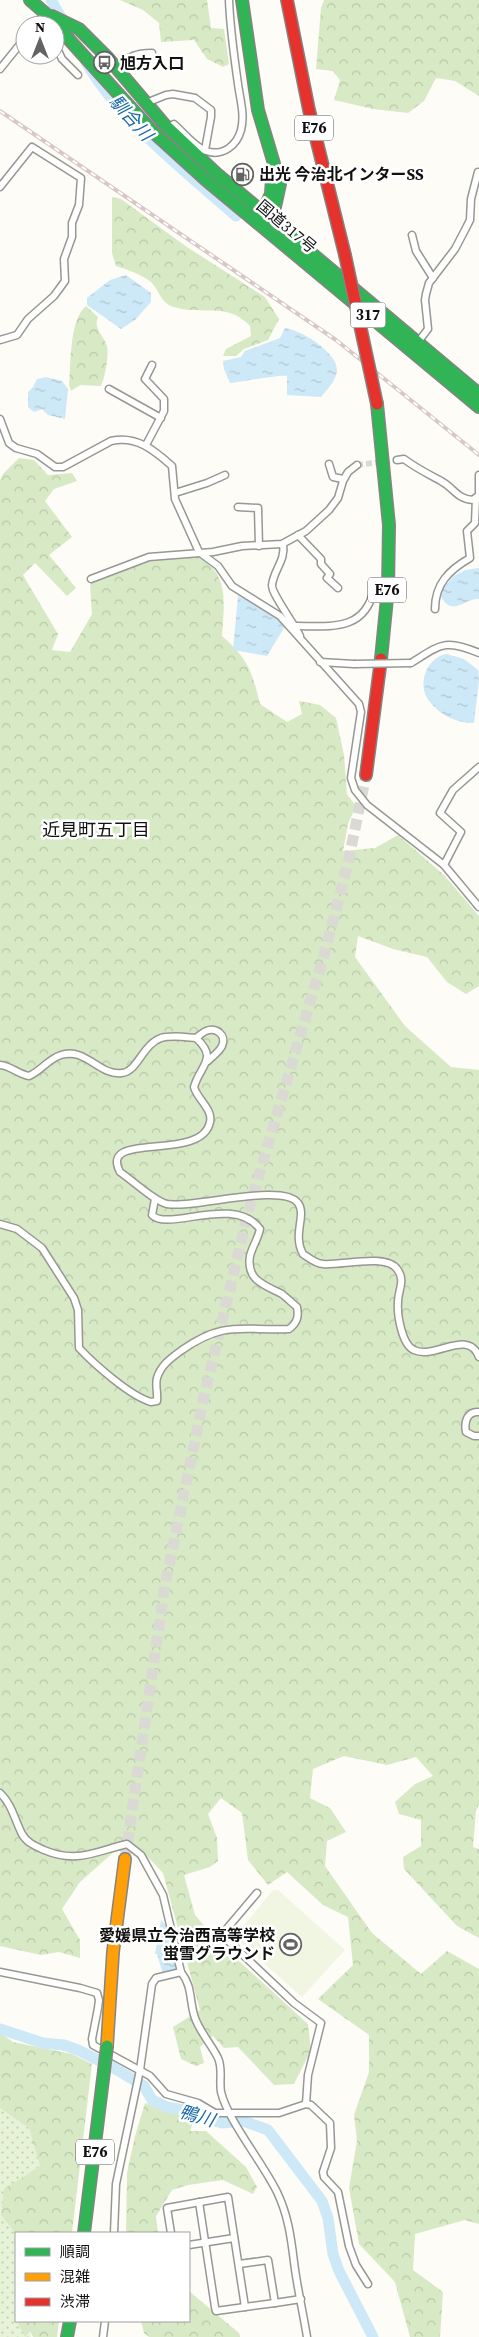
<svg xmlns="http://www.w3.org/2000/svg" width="479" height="2337" viewBox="0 0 479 2337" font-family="'Source Serif 4','Noto Sans JP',serif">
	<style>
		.grass { fill: url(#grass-dots) }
		.forest { fill: url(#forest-crowns) }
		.pitch { fill: #f0f6e1 }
		.water { fill: url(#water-ripples) }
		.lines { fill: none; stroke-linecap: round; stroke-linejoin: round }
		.river { stroke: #cde8f7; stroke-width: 11 }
		.street-tunnel { stroke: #dad9d4; stroke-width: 6; stroke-dasharray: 6 3; stroke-linecap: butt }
		.highway-tunnel { stroke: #dad9d4; stroke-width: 11; stroke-dasharray: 11 5.5; stroke-linecap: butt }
		.street-casing { stroke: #979795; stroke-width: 9 }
		.fast-casing { stroke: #858482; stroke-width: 14 }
		.slow-casing { stroke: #858482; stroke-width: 14 }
		.jam-casing { stroke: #858482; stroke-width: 14 }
		.street { stroke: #fffffe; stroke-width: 6 }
		.fast { stroke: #30b455; stroke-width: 11 }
		.slow { stroke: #ff9f0a; stroke-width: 11 }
		.jam { stroke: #e5322d; stroke-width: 11 }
		.rail-casing { stroke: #d9c6c7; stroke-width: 4 }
		.rail { stroke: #fff; stroke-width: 2; stroke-dasharray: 5.5; stroke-linecap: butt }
		.street-bridge-casing { stroke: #979795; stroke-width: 9; stroke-linecap: butt }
		.fast-bridge-casing { stroke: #858482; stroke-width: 14; stroke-linecap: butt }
		.jam-bridge-casing { stroke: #858482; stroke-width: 14; stroke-linecap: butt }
		.street-bridge { stroke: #fffffe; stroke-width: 6 }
		.fast-bridge { stroke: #30b455; stroke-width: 11 }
		.jam-bridge { stroke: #e5322d; stroke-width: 11 }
		.labels { text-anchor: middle; stroke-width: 5; stroke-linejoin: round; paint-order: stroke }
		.shield { fill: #fff; stroke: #585858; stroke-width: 1 }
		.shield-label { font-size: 15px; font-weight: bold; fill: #111 }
		.poi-label { font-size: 16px; font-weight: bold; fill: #111; stroke: #fff; text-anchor: start }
		.street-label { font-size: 16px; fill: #111; stroke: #fff }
		.water-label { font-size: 18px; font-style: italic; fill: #1768a6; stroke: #fff }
		.neighbourhood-label { font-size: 18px; fill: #111; stroke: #fff }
	</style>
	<defs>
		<pattern id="grass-dots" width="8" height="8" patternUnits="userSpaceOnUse" patternTransform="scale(1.25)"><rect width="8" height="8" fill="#e7f3d7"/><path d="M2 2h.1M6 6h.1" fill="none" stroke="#c5cfb8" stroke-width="1.8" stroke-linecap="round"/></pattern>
		<pattern id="forest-crowns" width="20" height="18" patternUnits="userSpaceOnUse" patternTransform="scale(1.25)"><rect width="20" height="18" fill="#d8eac5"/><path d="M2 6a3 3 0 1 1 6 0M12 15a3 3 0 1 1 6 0" fill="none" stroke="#b8c8a8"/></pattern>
		<pattern id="water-ripples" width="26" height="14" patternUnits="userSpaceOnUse" patternTransform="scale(1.25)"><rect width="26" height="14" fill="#cde8f7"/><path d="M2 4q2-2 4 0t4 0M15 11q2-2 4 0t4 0" fill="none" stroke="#afc6d3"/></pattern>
	</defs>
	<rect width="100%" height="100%" fill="#fdfcf7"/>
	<!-- grass -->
	<path class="grass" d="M 0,2047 L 75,2099 L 16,2233 L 16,2321 L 36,2321 L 30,2331 L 31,2337 L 0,2337 Z"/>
	<!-- forest -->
	<g class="forest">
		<path d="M 120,0 L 207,0 L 211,28 L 224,29 L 229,64 L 223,67 L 207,59 L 194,40 L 161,42 L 159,23 L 143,10 Z"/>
		<path d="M 324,0 L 479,0 L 479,96 L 455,81 L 436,78 L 424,101 L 408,113 L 373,109 L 334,100 L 340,80 L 333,71 L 316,69 L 321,8 Z"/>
		<path d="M 112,197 L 121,199 L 187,247 L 265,297 L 279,319 L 268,340 L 244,349 L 236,356 L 223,356 L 226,349 L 251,336 L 250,326 C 227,301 202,316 174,307 C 160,303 160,291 151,282 C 141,274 128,270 116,266 L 112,253 Z"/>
		<path d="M 86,306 L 98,317 C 93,328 104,336 107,346 C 109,355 105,378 101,386 L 80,385 L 71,391 L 69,385 C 71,364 69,320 86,306 Z"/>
		<path d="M 19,458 L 34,460 L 48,475 L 72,473 L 77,481 L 54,489 L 45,501 L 72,537 L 49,555 L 76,588 L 67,596 L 35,563 L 23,575 L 58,634 L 52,650 L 70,652 L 92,614 L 90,585 L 100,571 L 149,554 L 190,551 C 198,557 209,563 215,571 C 228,589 223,615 222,636 C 248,659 252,671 260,704 L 287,722 L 302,714 L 299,701 L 320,705 L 336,718 L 344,755 L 347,794 L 356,806 L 348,824 L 343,851 L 375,848 L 398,835 L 444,875 L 479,916 L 479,986 L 466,994 L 447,982 L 427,957 L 393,949 L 358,936 L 355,957 L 405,1026 L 451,1067 L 479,1070 L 479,1804 L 476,1811 L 473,1847 L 479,1849 L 479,1938 L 457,1926 L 404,1869 L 403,1857 L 421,1846 L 421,1820 L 399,1814 L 395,1802 L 415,1784 L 433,1776 L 416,1757 L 387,1765 L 344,1756 L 313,1769 L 310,1798 L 330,1808 L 346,1832 L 327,1841 L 325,1866 L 372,1933 L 421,1974 L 447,1951 L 479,1969 L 479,2224 L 465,2220 L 415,2234 L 413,2270 L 443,2292 L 440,2337 L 410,2337 L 395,2282 L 359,2244 L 349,2188 L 357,2141 L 354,2115 L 369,2072 L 369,2035 L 318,1999 L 353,1965 L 348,1917 L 323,1905 L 287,1872 L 268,1885 L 248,1860 L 242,1813 L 221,1798 L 208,1814 L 217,1838 L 218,1861 L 210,1867 L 184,1875 L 195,1915 L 217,1941 L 308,2024 L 311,2050 L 294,2084 L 274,2085 L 238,2047 L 224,2048 L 213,2036 L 200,2047 L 204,2063 L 196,2066 L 181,2059 L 173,2027 L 200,2010 L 163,1873 L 142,1851 L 115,1851 L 80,1882 L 62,1909 L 80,1940 L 80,1958 L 59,1952 L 41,1955 L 0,1946 L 0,480 L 3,474 Z"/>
		<path d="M 0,2033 L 13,2042 L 72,2054 L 92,2064 L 72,2233 L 16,2234 L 1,2215 L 4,2189 L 40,2166 L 29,2128 L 0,2108 Z"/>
		<path d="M 145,2103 L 194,2120 L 190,2131 L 206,2131 L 246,2167 L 257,2187 L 253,2194 L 223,2180 L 188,2185 L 172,2190 L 156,2216 L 158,2233 L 126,2233 L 127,2173 L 135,2136 Z"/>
		<path d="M 189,2291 L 239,2333 L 240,2337 L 149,2337 L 144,2333 L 141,2321 L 189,2321 Z"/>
		<path d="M 17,2321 L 59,2321 L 57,2337 L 33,2337 L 30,2331 L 25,2337 Z"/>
	</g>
	<!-- pitch -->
	<path class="pitch" d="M 273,1890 L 278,1890 L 345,1950 L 302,1997 L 237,1939 L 237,1934 Z"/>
	<!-- water -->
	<g class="water">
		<path d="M 126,275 L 151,293 L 151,302 L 135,320 L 121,329 L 87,305 L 87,298 L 110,280 Z"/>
		<path d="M 285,328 C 301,330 337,352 337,370 C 337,379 327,390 321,397 L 287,395 L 287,376 C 281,374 241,382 230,383 L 224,369 L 223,361 L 241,357 L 245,351 L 280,338 Z"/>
		<path d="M 46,377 L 62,381 L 68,389 L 65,419 L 48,415 L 42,409 L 34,412 L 28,407 L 28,392 L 33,387 L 37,379 Z"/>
		<path d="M 479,568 L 479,599 C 465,597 451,621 439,592 L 454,576 L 465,570 Z"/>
		<path d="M 238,596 C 255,604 275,611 284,628 L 267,656 L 233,650 Z"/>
		<path d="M 447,654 L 464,659 L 478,670 L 479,680 L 474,723 C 457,723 441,716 430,702 C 416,686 426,657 447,654 Z"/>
		<path d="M 161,1920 L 166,1925 L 179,1970 L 163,1974 L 157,1954 L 155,1954 Z"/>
	</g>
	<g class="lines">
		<!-- river -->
		<g class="river">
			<path d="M 51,0 L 66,26"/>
			<path d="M 86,62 C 119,120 186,172 236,216"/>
			<path d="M 0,2029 L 43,2043 L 64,2045 L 78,2050 L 114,2068 L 144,2086 L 152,2100 L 167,2107 L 200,2113 L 209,2119 L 222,2123 L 243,2121 L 268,2130 L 322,2201 L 328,2218 L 333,2254 L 339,2271 L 373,2337"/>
		</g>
		<!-- street-tunnel -->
		<path class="street-tunnel" d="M 357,465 L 397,460"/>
		<!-- highway-tunnel -->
		<path class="highway-tunnel" d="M 125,1859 L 165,1585 L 204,1397 L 248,1213 L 325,951 L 347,868 L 366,775"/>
		<defs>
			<g id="street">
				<path d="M 36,25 L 45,13"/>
				<path d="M 55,44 L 62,59 L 78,75"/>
				<path d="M 117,68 C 129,56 136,53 152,53"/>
				<path d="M 0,69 L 25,38"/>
				<path d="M 146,103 L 166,95 L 173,94 L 195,98 L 211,110 L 211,117 L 205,150"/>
				<path d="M 168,128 L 174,124 C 183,132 195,147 206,151 C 223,157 237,145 241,130 C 245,115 240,99 238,84 C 234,56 230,28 229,0"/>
				<path d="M 0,187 L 32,147 L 81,178 L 79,205 L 72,223 L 72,237 L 64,259 L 65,281 L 54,296 L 28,319 L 17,335 L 0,340"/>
				<path d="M 412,235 L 416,251 L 433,278"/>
				<path d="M 418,342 L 428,329 L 425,300 L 426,294 L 429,283 L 455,249 L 466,228 L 470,220 L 471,199 L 478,172"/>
				<path d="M 109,389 L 161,418"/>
				<path d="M 0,419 L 9,443 L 16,448 L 37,454 L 55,467 L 63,467 L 111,441 C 136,435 154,450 172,466 L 175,499 L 199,552 L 218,566 L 232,586 L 280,616 L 359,704 L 361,712 L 351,778 L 355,790 L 367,805 L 444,865 L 479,907"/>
				<path d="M 146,445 L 164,411 L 164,399 L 145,379 L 152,365"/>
				<path d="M 397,460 L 404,459 C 416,468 428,474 441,481 C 454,488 457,499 473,500 L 479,495 L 479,475"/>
				<path d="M 329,464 L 333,477 L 343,479"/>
				<path d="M 175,493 L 207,483 L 225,475"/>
				<path d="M 238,507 L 258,508 L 259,546"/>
				<path d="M 298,535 L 321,559 L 321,564 L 330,574 L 327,578 L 338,588"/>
				<path d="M 283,544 C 286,560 274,569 272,585 C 271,593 295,625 300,636"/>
				<path d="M 91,579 L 149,557 L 213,552 L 242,546 L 282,544 L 306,531 L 329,510 L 338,498 L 343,481 L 348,472 L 357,465"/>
				<path d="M 435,609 C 435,584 449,570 470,558 L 467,531 L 475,523 L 476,498"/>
				<path d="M 296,626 C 330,626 365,632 374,589"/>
				<path d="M 320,662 L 354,664"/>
				<path d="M 411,663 C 440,645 445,638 479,653"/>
				<path d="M 444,865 L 461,832 L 440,813 L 453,790 L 479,767"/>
				<path d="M 196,1038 C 199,1036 203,1032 206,1031 C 216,1027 227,1035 222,1046 C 219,1052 213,1056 208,1061"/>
				<path d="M 0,1065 C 11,1066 18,1074 29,1076 C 41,1071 48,1059 61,1055 C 86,1047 99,1076 122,1073 C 137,1072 143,1044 161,1038 C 172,1035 184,1037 196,1038 C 219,1059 200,1065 194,1087 C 197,1099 213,1109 210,1122 C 202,1163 98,1130 120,1172 C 132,1180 154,1201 167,1204 C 193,1209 283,1182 298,1203 C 307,1215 292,1234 303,1254 C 309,1258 316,1264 323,1264 C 340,1266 386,1253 397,1269 C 406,1280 398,1290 398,1302 C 397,1315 402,1345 414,1350 C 435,1360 468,1328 479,1357"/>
				<path d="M 0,1224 L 17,1229 L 42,1248 L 74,1298 L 78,1310 L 79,1348 C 94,1364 130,1396 151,1402 L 157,1401 C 158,1393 155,1385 157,1378 C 161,1365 171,1358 182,1350 C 225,1320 242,1331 289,1329 C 297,1323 299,1317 297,1307 C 292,1303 287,1298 282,1294 C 264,1285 246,1280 250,1256 C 252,1247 258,1239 260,1229 C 234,1194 168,1232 152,1215 L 155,1199"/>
				<path d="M 479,1412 C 467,1411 464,1422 466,1432 L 474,1436 L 479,1436"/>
				<path d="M 0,1793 C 12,1804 15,1821 22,1834 C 27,1843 35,1846 44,1850 C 77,1864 96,1851 127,1844 L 141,1855 L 163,1895 L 181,1972 C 193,1987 189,2001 195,2018 C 200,2032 211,2044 218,2058 C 223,2069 219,2080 221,2092 C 228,2121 263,2163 277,2192 C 288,2215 291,2237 294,2262 C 297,2287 303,2312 307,2337"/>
				<path d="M 257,1893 L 224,1932 L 224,1937 L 294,2003 L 321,2023 L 308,2075 L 306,2104"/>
				<path d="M 0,1972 L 80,1988 L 97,1993 L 99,2000 L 98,2008 L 92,2039 L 93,2045 L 150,2076 L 166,2094 L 198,2103 L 215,2113 L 279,2113 L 306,2104 L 311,2105 L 330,2123 L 331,2148 L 323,2172 L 324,2177 L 338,2192 L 349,2246 L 356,2265 L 368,2284"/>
				<path d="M 199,2202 L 215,2307 L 216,2311 L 245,2307"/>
				<path d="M 114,2233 L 116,2184 L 140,2070 L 152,1984 L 156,1978 L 181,1972"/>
				<path d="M 171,2233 L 167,2208 L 228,2197 L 245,2307 L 275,2303"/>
				<path d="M 189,2245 L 234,2238"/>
				<path d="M 239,2264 L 268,2260 L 275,2303 L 301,2299"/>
				<path d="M 103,2337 L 105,2321"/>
			</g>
			<g id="fast">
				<path d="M 30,0 L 45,13 L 152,131 L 206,180 L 479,407"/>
				<path d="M 242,0 L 258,110 L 280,184 L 275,207 L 269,217 L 262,221"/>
				<path d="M 52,16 L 79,29 L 108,58 L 164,124 L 216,173 L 479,394"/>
				<path d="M 259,219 L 271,194 L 272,178"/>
				<path d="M 377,404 L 389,525 L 388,588 L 381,659"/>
				<path d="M 84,2233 L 104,2071"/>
				<path d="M 67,2337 L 70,2321"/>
			</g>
			<path id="slow" d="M 107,2046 L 113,1952 L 125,1859"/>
			<g id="jam">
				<path d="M 287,0 L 309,110 L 345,255"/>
				<path d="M 366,775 L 381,659"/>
			</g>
		</defs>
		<!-- street casing -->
		<use href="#street" class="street-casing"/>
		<!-- fast casing -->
		<use href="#fast" class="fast-casing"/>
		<!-- slow casing -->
		<use href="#slow" class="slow-casing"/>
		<!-- jam casing -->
		<use href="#jam" class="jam-casing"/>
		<!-- street -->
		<use href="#street" class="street"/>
		<!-- fast -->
		<use href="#fast" class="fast"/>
		<!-- slow -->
		<use href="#slow" class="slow"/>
		<!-- jam -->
		<use href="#jam" class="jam"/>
		<defs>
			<path id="rail" d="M 0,111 L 336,340 L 479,455"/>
		</defs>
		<!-- rail casing -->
		<use href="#rail" class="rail-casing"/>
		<!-- rail -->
		<use href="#rail" class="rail"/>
		<defs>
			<path id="street-bridge" d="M 354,664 L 411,663"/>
			<path id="fast-bridge" d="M 104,2071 L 107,2046"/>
			<path id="jam-bridge" d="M 345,255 L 377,404"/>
		</defs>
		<!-- street-bridge casing -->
		<use href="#street-bridge" class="street-bridge-casing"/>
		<!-- fast-bridge casing -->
		<use href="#fast-bridge" class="fast-bridge-casing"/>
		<!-- jam-bridge casing -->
		<use href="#jam-bridge" class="jam-bridge-casing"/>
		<!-- street-bridge -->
		<use href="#street-bridge" class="street-bridge"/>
		<!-- fast-bridge -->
		<use href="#fast-bridge" class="fast-bridge"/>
		<!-- jam-bridge -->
		<use href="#jam-bridge" class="jam-bridge"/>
	</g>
	<!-- icons -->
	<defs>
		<symbol id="bus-ring" viewBox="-11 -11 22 22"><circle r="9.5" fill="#fff" stroke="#646362" stroke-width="1.5"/><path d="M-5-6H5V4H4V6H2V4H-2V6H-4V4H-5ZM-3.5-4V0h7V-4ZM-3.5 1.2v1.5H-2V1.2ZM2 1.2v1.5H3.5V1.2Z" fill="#646362"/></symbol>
		<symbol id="fuel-ring" viewBox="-11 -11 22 22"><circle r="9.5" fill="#fff" stroke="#646362" stroke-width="1.5"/><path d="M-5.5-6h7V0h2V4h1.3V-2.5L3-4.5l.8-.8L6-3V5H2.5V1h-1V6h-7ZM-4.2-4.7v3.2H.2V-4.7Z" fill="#646362"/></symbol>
		<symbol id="stadium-ring" viewBox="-11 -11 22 22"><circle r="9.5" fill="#fff" stroke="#646362" stroke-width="1.5"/><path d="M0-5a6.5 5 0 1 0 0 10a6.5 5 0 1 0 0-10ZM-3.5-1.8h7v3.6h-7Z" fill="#646362"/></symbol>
	</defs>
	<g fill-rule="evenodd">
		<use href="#bus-ring" x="92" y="50" width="25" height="25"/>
		<use href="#fuel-ring" x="230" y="162" width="25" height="25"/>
		<use href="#stadium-ring" x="278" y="1932" width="25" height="25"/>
	</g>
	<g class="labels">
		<!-- shield labels -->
		<g class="shield">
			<rect x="295" y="115.5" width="38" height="25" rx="4"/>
			<rect x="350.5" y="302.5" width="35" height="25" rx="4"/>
			<rect x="368" y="577.5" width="38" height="25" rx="4"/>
			<rect x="76" y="2139.5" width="38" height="25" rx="4"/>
		</g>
		<g class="shield-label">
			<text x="314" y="133">E76</text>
			<text x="368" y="320">317</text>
			<text x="387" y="595">E76</text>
			<text x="95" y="2157">E76</text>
		</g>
		<!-- poi labels -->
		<g class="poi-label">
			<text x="120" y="69">旭方入口</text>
			<text x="259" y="180">出光 今治北インターSS</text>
			<text x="275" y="1941" text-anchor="end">愛媛県立今治西高等学校<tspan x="275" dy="18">蛍雪グラウンド</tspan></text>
		</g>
		<!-- street labels -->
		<g class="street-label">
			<text transform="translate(287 226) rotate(40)" y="6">国道317号</text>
		</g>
		<!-- water labels -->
		<g class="water-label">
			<text transform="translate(131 118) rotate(48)" y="6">馴合川</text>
			<text transform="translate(197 2116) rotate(16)" y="6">鴨川</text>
		</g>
		<!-- neighbourhood labels -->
		<g class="neighbourhood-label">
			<text x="96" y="836">近見町五丁目</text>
		</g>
	</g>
	<!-- legend -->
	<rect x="15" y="2232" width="175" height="90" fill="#ffffff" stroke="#a0a0a0"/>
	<rect x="25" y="2248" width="25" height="8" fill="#30b455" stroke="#a0a0a0"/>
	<text x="60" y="2257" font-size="15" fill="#111111">順調</text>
	<rect x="25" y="2273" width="25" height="8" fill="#ff9f0a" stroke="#a0a0a0"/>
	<text x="60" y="2282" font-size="15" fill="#111111">混雑</text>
	<rect x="25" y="2298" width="25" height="8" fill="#e5322d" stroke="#a0a0a0"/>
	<text x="60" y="2307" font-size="15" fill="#111111">渋滞</text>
	<!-- north arrow -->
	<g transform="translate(40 40)"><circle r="24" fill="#ffffff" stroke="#a0a0a0"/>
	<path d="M0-4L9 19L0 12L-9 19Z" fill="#646362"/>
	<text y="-8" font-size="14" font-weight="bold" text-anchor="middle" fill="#111111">N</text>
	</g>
</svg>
